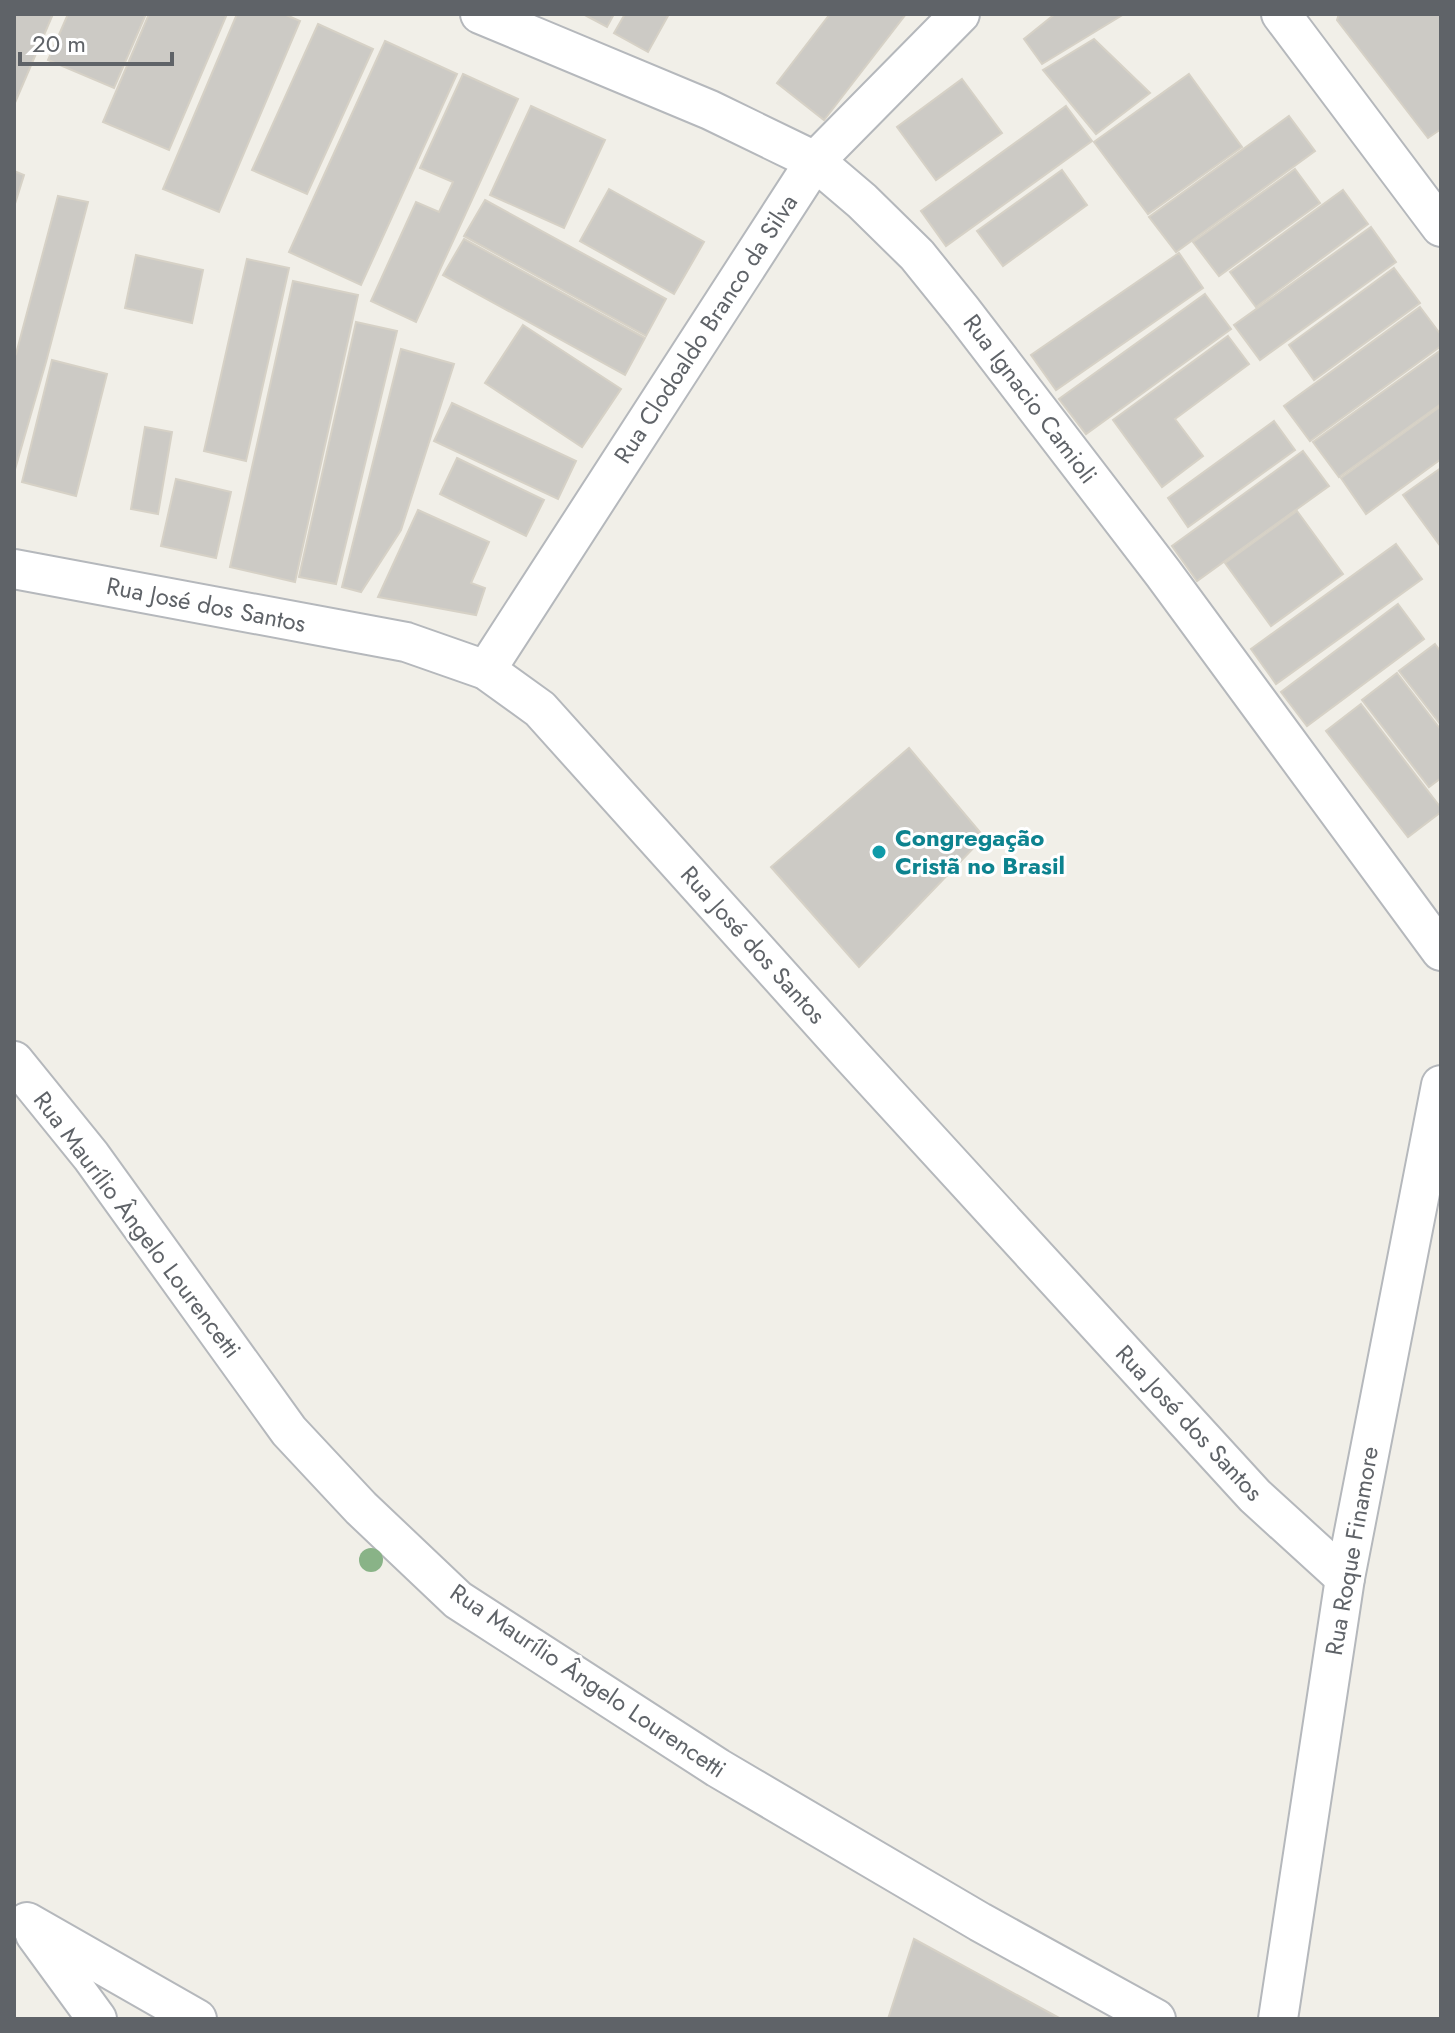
<svg xmlns="http://www.w3.org/2000/svg" width="1455" height="2033" viewBox="0 0 1455 2033" font-family="Jost,sans-serif">
	<style>
		.building { fill: #cccac5; stroke: #d6d1c6; stroke-width: 2 }
		.lines { fill: none; stroke-linecap: round; stroke-linejoin: round }
		.street-casing { stroke: #b5b8bc; stroke-width: 42 }
		.street { stroke: #fff; stroke-width: 38 }
		.tree { fill: #89b387 }
		.culture-dot { fill: #0f9aa8; stroke: #fff; stroke-width: 3 }
		.labels { text-anchor: middle; stroke-width: 6; stroke-linejoin: round; paint-order: stroke }
		.street-label { font-size: 24px; fill: #5f6368; stroke: #fff }
		.culture-label { font-size: 24px; font-weight: bold; fill: #0d838f; stroke: #fff; text-anchor: start }
	</style>
	<rect width="100%" height="100%" fill="#f1efe8"/>
	<!-- building -->
	<g class="building">
		<path d="M 14,14 L 53,14 L 14,105 Z"/>
		<path d="M 68,14 L 146,14 L 114,88 L 48,60 Z"/>
		<path d="M 149,14 L 227,14 L 169,150 L 103,122 Z"/>
		<path d="M 237,14 L 284,14 L 300,21 L 219,212 L 163,189 Z"/>
		<path d="M 583,14 L 614,14 L 607,27 Z"/>
		<path d="M 625,14 L 669,14 L 648,52 L 614,33 Z"/>
		<path d="M 830,14 L 906,14 L 824,120 L 777,83 Z"/>
		<path d="M 1055,14 L 1124,14 L 1042,64 L 1024,39 Z"/>
		<path d="M 1339,14 L 1441,14 L 1441,129 L 1428,138 L 1337,20 Z"/>
		<path d="M 318,24 L 373,49 L 307,194 L 252,170 Z"/>
		<path d="M 1094,39 L 1150,93 L 1096,134 L 1043,70 Z"/>
		<path d="M 385,41 L 457,74 L 361,285 L 289,252 Z"/>
		<path d="M 463,74 L 518,99 L 416,322 L 371,301 L 416,202 L 439,212 L 453,182 L 420,168 Z"/>
		<path d="M 1189,74 L 1242,147 L 1148,214 L 1094,142 Z"/>
		<path d="M 962,79 L 1002,133 L 936,180 L 897,127 Z"/>
		<path d="M 531,106 L 605,140 L 564,228 L 490,195 Z"/>
		<path d="M 1066,106 L 1092,141 L 946,246 L 921,211 Z"/>
		<path d="M 1289,116 L 1315,151 L 1176,252 L 1149,217 Z"/>
		<path d="M 1295,169 L 1320,203 L 1219,276 L 1193,242 Z"/>
		<path d="M 1062,170 L 1087,205 L 1003,266 L 977,231 Z"/>
		<path d="M 14,171 L 24,175 L 14,207 Z"/>
		<path d="M 609,189 L 704,242 L 674,294 L 580,241 Z"/>
		<path d="M 1343,190 L 1368,224 L 1256,307 L 1230,272 Z"/>
		<path d="M 58,196 L 88,202 L 46,362 L 14,473 L 14,353 L 16,354 Z"/>
		<path d="M 485,200 L 666,299 L 646,336 L 464,236 Z"/>
		<path d="M 1371,227 L 1396,262 L 1260,360 L 1234,325 Z"/>
		<path d="M 464,239 L 645,338 L 625,375 L 443,275 Z"/>
		<path d="M 1179,253 L 1203,288 L 1056,390 L 1031,355 Z"/>
		<path d="M 136,255 L 203,270 L 192,323 L 125,308 Z"/>
		<path d="M 247,259 L 289,268 L 246,461 L 204,451 Z"/>
		<path d="M 1394,268 L 1420,303 L 1314,380 L 1289,345 Z"/>
		<path d="M 293,281 L 358,295 L 295,582 L 230,567 Z"/>
		<path d="M 1205,294 L 1231,329 L 1086,434 L 1059,399 Z"/>
		<path d="M 1420,307 L 1441,335 L 1441,346 L 1310,441 L 1284,406 Z"/>
		<path d="M 356,322 L 397,331 L 336,584 L 299,577 Z"/>
		<path d="M 523,325 L 621,389 L 582,447 L 485,383 Z"/>
		<path d="M 1228,336 L 1249,364 L 1175,419 L 1203,456 L 1162,487 L 1113,420 Z"/>
		<path d="M 401,349 L 454,364 L 401,530 L 361,592 L 342,587 Z"/>
		<path d="M 1441,350 L 1441,404 L 1339,477 L 1313,442 Z"/>
		<path d="M 52,360 L 107,374 L 76,496 L 22,482 Z"/>
		<path d="M 452,403 L 576,461 L 558,499 L 434,441 Z"/>
		<path d="M 1441,406 L 1441,459 L 1366,514 L 1341,478 Z"/>
		<path d="M 1274,421 L 1295,450 L 1188,527 L 1168,498 Z"/>
		<path d="M 145,427 L 172,432 L 158,514 L 131,509 Z"/>
		<path d="M 1303,451 L 1329,486 L 1197,581 L 1172,546 Z"/>
		<path d="M 457,458 L 544,500 L 526,536 L 440,494 Z"/>
		<path d="M 1441,468 L 1441,547 L 1403,495 Z"/>
		<path d="M 176,479 L 231,492 L 216,558 L 161,546 Z"/>
		<path d="M 418,510 L 489,542 L 471,583 L 485,588 L 476,615 L 378,597 Z"/>
		<path d="M 1297,511 L 1343,574 L 1271,626 L 1225,563 Z"/>
		<path d="M 1396,544 L 1422,579 L 1276,684 L 1251,649 Z"/>
		<path d="M 1398,604 L 1424,639 L 1307,726 L 1281,692 Z"/>
		<path d="M 1435,644 L 1441,652 L 1441,725 L 1399,671 Z"/>
		<path d="M 1397,673 L 1441,730 L 1441,778 L 1429,787 L 1362,700 Z"/>
		<path d="M 1361,704 L 1441,808 L 1441,812 L 1408,837 L 1326,731 Z"/>
		<path d="M 909,748 L 984,837 L 859,967 L 771,867 Z"/>
		<path d="M 914,1939 L 1061,2019 L 888,2019 Z"/>
	</g>
	<g class="lines">
		<defs>
			<g id="street">
				<path d="M 480,14 L 710,110 L 815,161 L 862,201 L 917,255 L 963,312 L 1163,573 L 1441,951"/>
				<path d="M 1281,14 L 1441,227"/>
				<path d="M 14,569 L 406,642 L 486,670 L 540,709 L 852,1056 L 1255,1496 L 1345,1578"/>
				<path d="M 486,670 L 815,161 L 960,14"/>
				<path d="M 14,1061 L 91,1156 L 289,1431 L 361,1508 L 458,1600 L 718,1768 L 980,1922 L 1156,2019"/>
				<path d="M 27,1922 L 197,2019"/>
				<path d="M 35,1934 L 97,2019"/>
				<path d="M 1278,2019 L 1345,1578 L 1441,1085"/>
			</g>
		</defs>
		<!-- street casing -->
		<use href="#street" class="street-casing"/>
		<!-- street -->
		<use href="#street" class="street"/>
	</g>
	<!-- trees -->
	<circle class="tree" cx="371" cy="1560" r="12"/>
	<!-- markers -->
	<circle class="culture-dot" cx="879" cy="852" r="8"/>
	<g class="labels">
		<!-- street labels -->
		<g class="street-label">
			<text transform="translate(706 329) rotate(-57)" y="8">Rua Clodoaldo Branco da Silva</text>
			<text transform="translate(1030 399) rotate(53)" y="8">Rua Ignacio Camioli</text>
			<text transform="translate(206 605) rotate(11)" y="8">Rua José dos Santos</text>
			<text transform="translate(753 945) rotate(48)" y="8">Rua José dos Santos</text>
			<text transform="translate(137 1225) rotate(53)" y="8">Rua Maurílio Ângelo Lourencetti</text>
			<text transform="translate(1189 1423) rotate(47)" y="8">Rua José dos Santos</text>
			<text transform="translate(1352 1551) rotate(-80)" y="8">Rua Roque Finamore</text>
			<text transform="translate(588 1681) rotate(34)" y="8">Rua Maurílio Ângelo Lourencetti</text>
		</g>
		<!-- culture labels -->
		<g class="culture-label">
			<text x="895" y="846">Congregação<tspan x="895" dy="28">Cristã no Brasil</tspan></text>
		</g>
	</g>
	<!-- border -->
	<rect width="1455" height="2033" fill="none" stroke="#5f6368" stroke-width="32"/>
	<!-- scale -->
	<path d="M20 52v12h152v-12" fill="none" stroke="#5f6368" stroke-width="4"/>
	<text x="32" y="52" font-size="24" fill="#5f6368" stroke="#ffffff" stroke-width="6" paint-order="stroke">20 m</text>
</svg>
